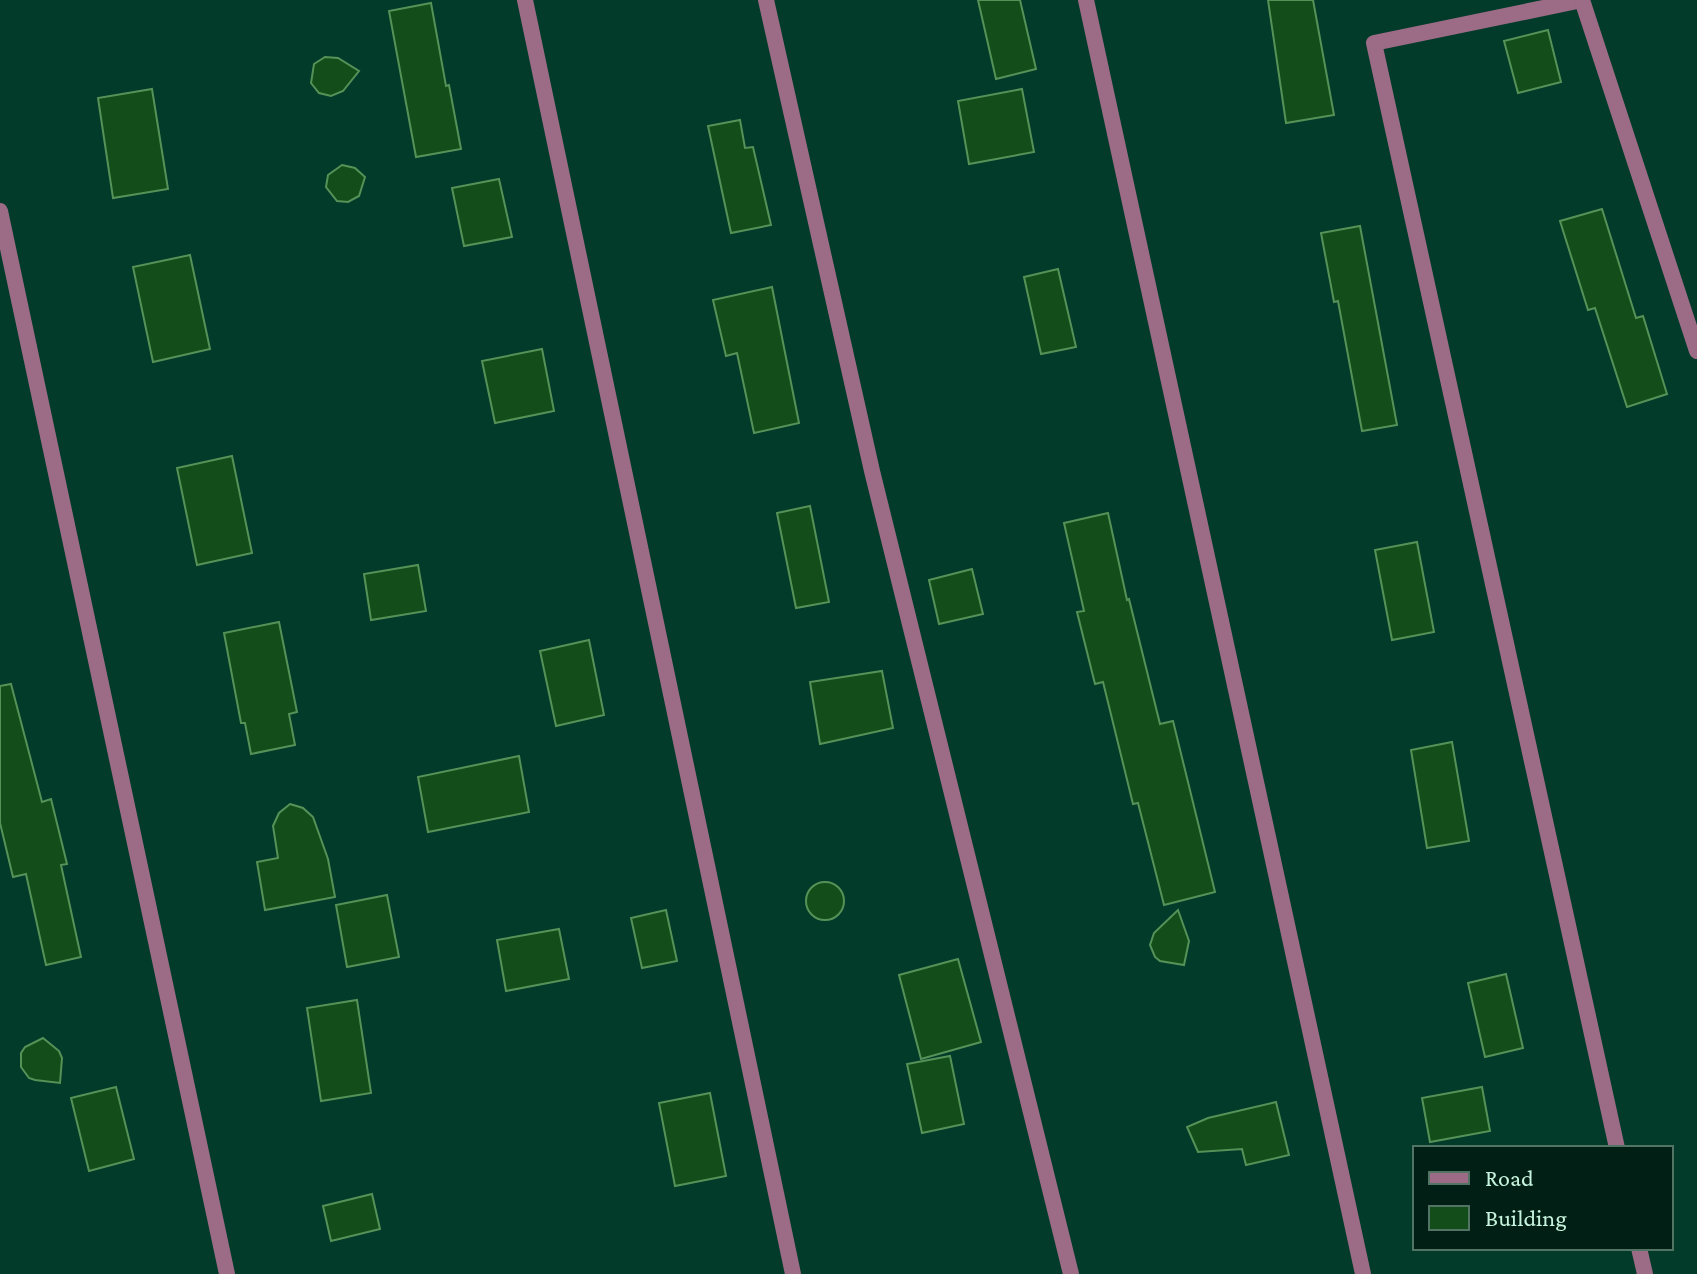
<svg xmlns="http://www.w3.org/2000/svg" width="1697" height="1274" viewBox="0 0 1697 1274" font-family="'Crimson Pro',serif">
	<style>
		.building { fill: #134e1a; stroke: #559258; stroke-width: 2 }
		.lines { fill: none; stroke-linecap: round; stroke-linejoin: round }
		.street { stroke: #9c6b86; stroke-width: 16 }
	</style>
	<rect width="100%" height="100%" fill="#023b29"/>
	<!-- building -->
	<g class="building">
		<path d="M 978,0 L 1020,0 L 1036,69 L 996,79 Z"/>
		<path d="M 1268,0 L 1313,0 L 1334,115 L 1286,123 Z"/>
		<path d="M 431,3 L 446,86 L 449,85 L 461,149 L 416,157 L 389,11 Z"/>
		<path d="M 1548,30 L 1561,82 L 1518,93 L 1504,41 Z"/>
		<path d="M 325,57 L 338,58 L 359,71 L 343,91 L 331,96 L 319,93 L 311,83 L 314,64 Z"/>
		<path d="M 152,89 L 168,189 L 113,198 L 98,98 Z"/>
		<path d="M 1022,89 L 1034,152 L 969,164 L 958,101 Z"/>
		<path d="M 740,120 L 745,148 L 753,147 L 771,225 L 731,233 L 708,126 Z"/>
		<path d="M 342,165 L 355,168 L 365,177 L 359,196 L 348,202 L 337,201 L 326,187 L 328,175 Z"/>
		<path d="M 499,179 L 512,237 L 464,246 L 452,188 Z"/>
		<path d="M 1602,209 L 1636,318 L 1643,316 L 1667,394 L 1627,407 L 1595,308 L 1588,310 L 1560,221 Z"/>
		<path d="M 1360,226 L 1397,425 L 1362,431 L 1338,301 L 1334,302 L 1321,233 Z"/>
		<path d="M 190,255 L 210,349 L 153,362 L 133,267 Z"/>
		<path d="M 1058,269 L 1076,347 L 1041,354 L 1024,277 Z"/>
		<path d="M 772,287 L 799,423 L 754,433 L 737,353 L 726,356 L 713,300 Z"/>
		<path d="M 542,349 L 554,411 L 495,423 L 482,361 Z"/>
		<path d="M 232,456 L 252,553 L 197,565 L 177,468 Z"/>
		<path d="M 810,506 L 829,602 L 796,608 L 777,513 Z"/>
		<path d="M 1108,513 L 1127,600 L 1129,599 L 1160,724 L 1173,721 L 1215,892 L 1164,905 L 1138,803 L 1133,804 L 1103,682 L 1095,684 L 1077,612 L 1084,611 L 1064,523 Z"/>
		<path d="M 1417,542 L 1434,632 L 1392,640 L 1375,550 Z"/>
		<path d="M 418,565 L 426,611 L 371,620 L 364,574 Z"/>
		<path d="M 972,569 L 983,614 L 939,624 L 929,580 Z"/>
		<path d="M 279,622 L 297,712 L 289,714 L 295,745 L 251,754 L 245,723 L 241,723 L 224,633 Z"/>
		<path d="M 589,640 L 604,715 L 556,726 L 540,651 Z"/>
		<path d="M 882,671 L 893,728 L 820,744 L 810,682 Z"/>
		<path d="M 11,684 L 42,802 L 51,799 L 67,864 L 61,865 L 81,957 L 46,965 L 26,874 L 13,877 L 0,823 L 0,686 Z"/>
		<path d="M 1452,742 L 1469,841 L 1427,848 L 1411,750 Z"/>
		<path d="M 519,756 L 529,812 L 428,832 L 418,777 Z"/>
		<path d="M 290,804 L 303,808 L 313,817 L 328,859 L 335,897 L 265,910 L 257,862 L 278,858 L 273,826 L 279,813 Z"/>
		<circle cx="825" cy="901" r="19"/>
		<path d="M 387,895 L 399,957 L 347,967 L 336,905 Z"/>
		<path d="M 666,910 L 677,961 L 642,968 L 631,918 Z"/>
		<path d="M 1178,910 L 1189,941 L 1184,965 L 1160,961 L 1155,957 L 1150,945 L 1154,933 Z"/>
		<path d="M 559,929 L 569,979 L 506,991 L 497,940 Z"/>
		<path d="M 958,959 L 981,1042 L 921,1059 L 899,975 Z"/>
		<path d="M 1506,974 L 1523,1048 L 1485,1057 L 1468,983 Z"/>
		<path d="M 357,1000 L 371,1093 L 321,1101 L 307,1008 Z"/>
		<path d="M 43,1038 L 59,1051 L 62,1058 L 60,1083 L 35,1080 L 29,1078 L 21,1067 L 21,1053 L 25,1047 Z"/>
		<path d="M 950,1056 L 964,1124 L 922,1133 L 907,1064 Z"/>
		<path d="M 116,1087 L 134,1159 L 89,1171 L 71,1098 Z"/>
		<path d="M 1482,1087 L 1490,1131 L 1430,1142 L 1422,1098 Z"/>
		<path d="M 710,1093 L 726,1176 L 675,1186 L 659,1103 Z"/>
		<path d="M 1276,1102 L 1289,1155 L 1246,1165 L 1242,1149 L 1198,1152 L 1187,1127 L 1208,1118 Z"/>
		<path d="M 372,1194 L 380,1229 L 331,1241 L 323,1206 Z"/>
	</g>
	<g class="lines">
		<!-- street -->
		<g class="street">
			<path d="M 525,0 L 793,1274"/>
			<path d="M 766,0 L 872,471 L 1071,1274"/>
			<path d="M 1086,0 L 1363,1274"/>
			<path d="M 1582,0 L 1374,43 L 1617,1148"/>
			<path d="M 1582,0 L 1697,351"/>
			<path d="M 0,211 L 227,1274"/>
			<path d="M 1639,1248 L 1645,1274"/>
		</g>
	</g>
	<!-- legend -->
	<rect x="1413" y="1146" width="260" height="104" fill="#011f14" stroke="#517465" stroke-width="2"/>
	<rect x="1429" y="1172" width="40" height="12" fill="#9c6b86" stroke="#517465" stroke-width="2"/>
	<text x="1485" y="1186" font-size="24" fill="#c8f4df">Road</text>
	<rect x="1429" y="1206" width="40" height="24" fill="#134e1a" stroke="#517465" stroke-width="2"/>
	<text x="1485" y="1226" font-size="24" fill="#c8f4df">Building</text>
</svg>
